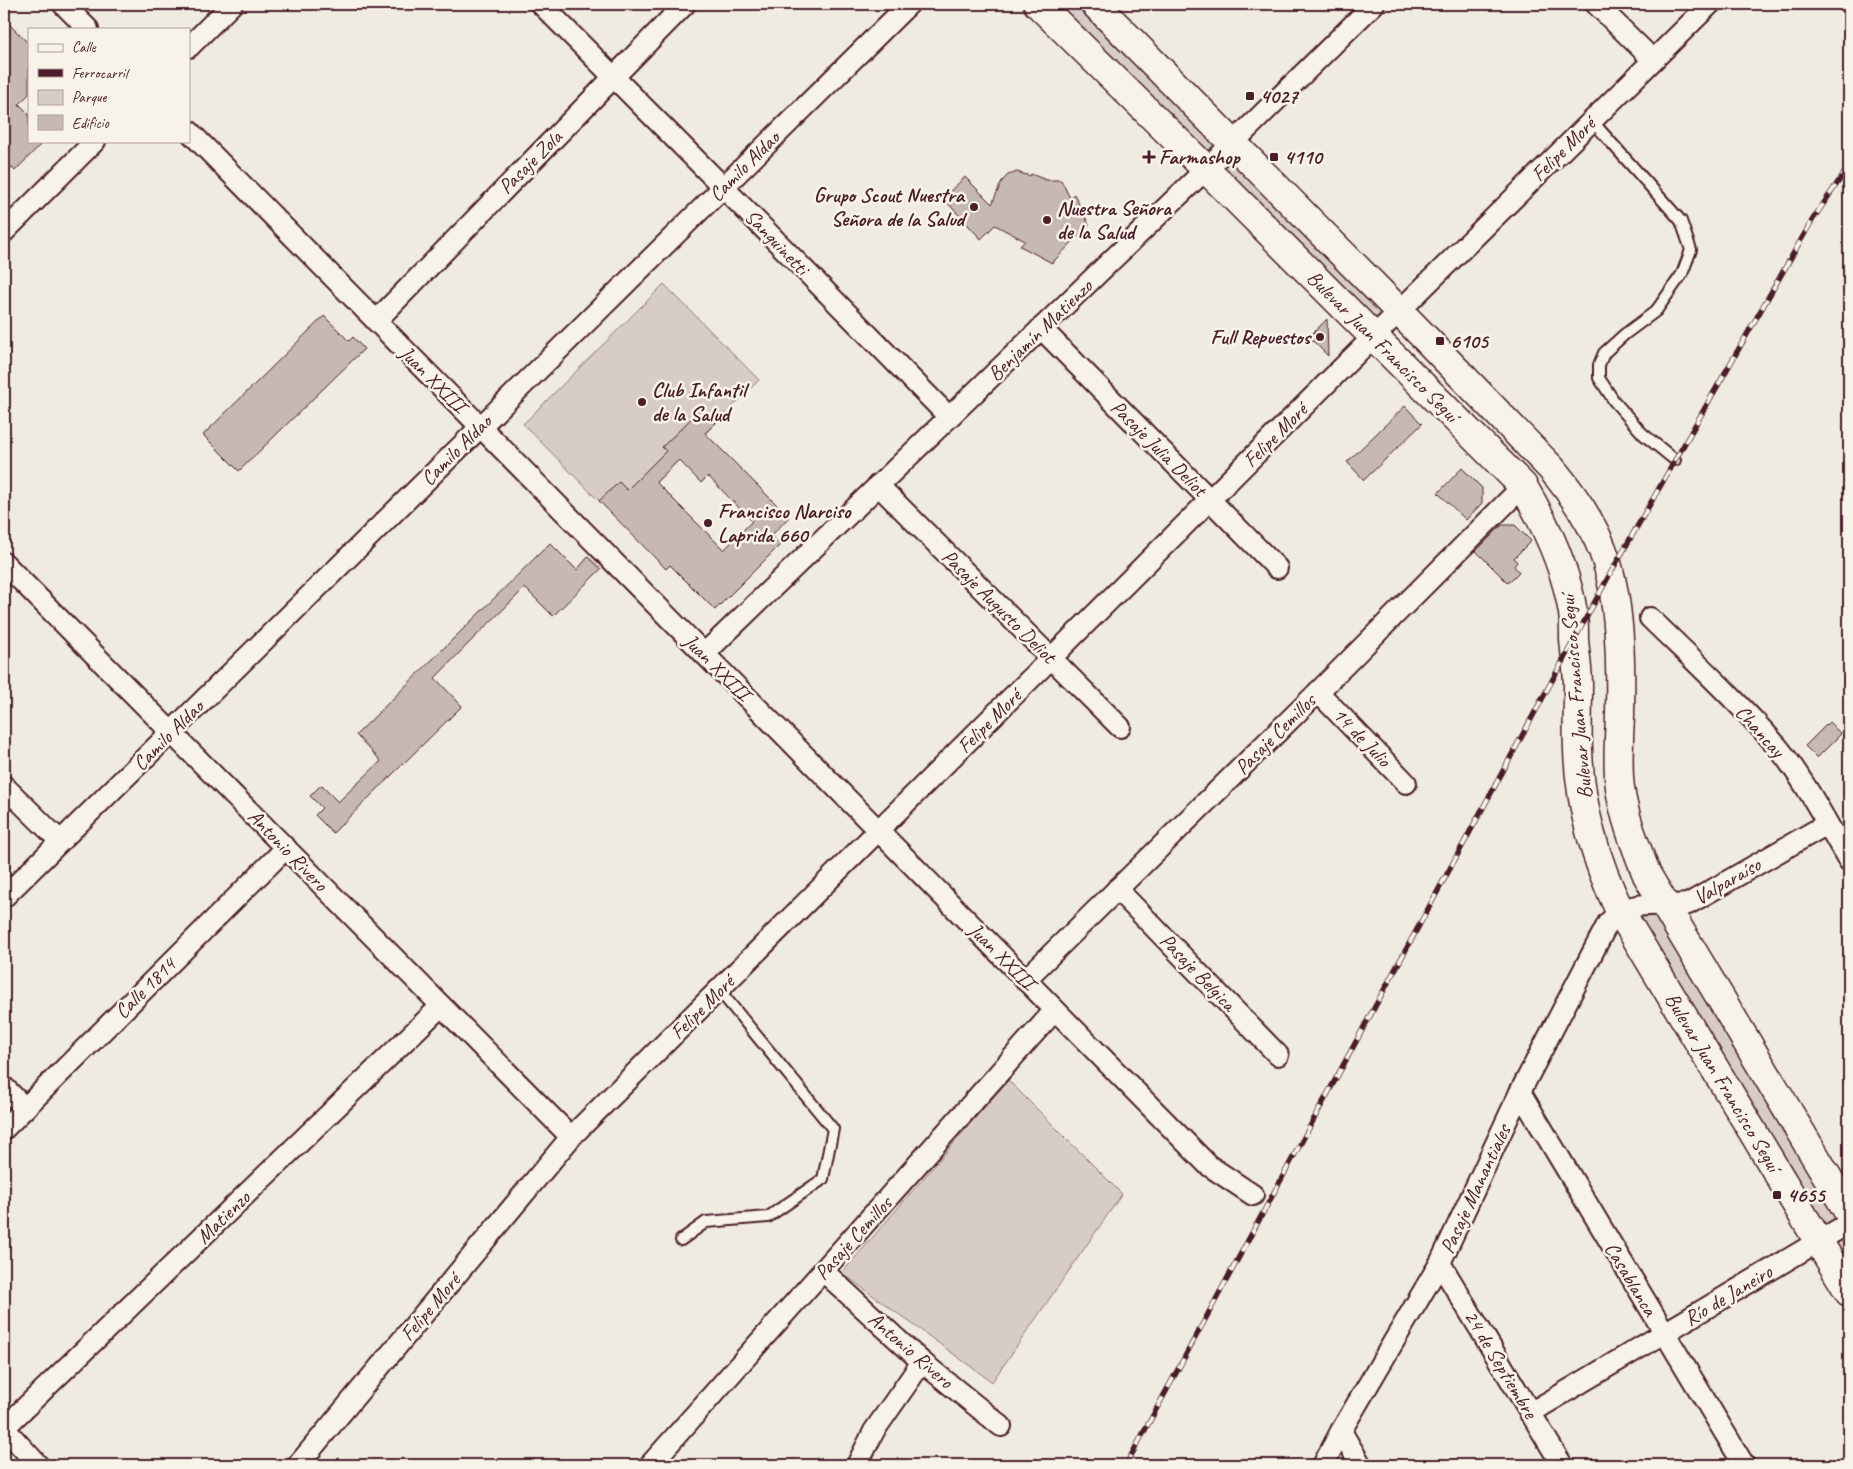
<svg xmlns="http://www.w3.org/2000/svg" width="1853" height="1469" viewBox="0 0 1853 1469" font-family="Caveat,sans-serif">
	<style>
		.green { fill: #d8cdc6; stroke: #917678 }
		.building { fill: #c6b8b3; stroke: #4a1f2b; fill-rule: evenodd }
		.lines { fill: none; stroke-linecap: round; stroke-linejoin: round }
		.lane-casing { stroke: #4a1f2b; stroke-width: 14 }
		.street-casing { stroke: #4a1f2b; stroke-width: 24 }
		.secondary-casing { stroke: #4a1f2b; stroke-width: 31 }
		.lane { stroke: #f7f3e8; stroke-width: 10 }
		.street { stroke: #f7f3e8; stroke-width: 20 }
		.secondary { stroke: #f7f3e8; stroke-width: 28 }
		.rail-casing { stroke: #4a1f2b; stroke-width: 5.5 }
		.rail { stroke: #f7f3e8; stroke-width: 4; stroke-dasharray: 11; stroke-linecap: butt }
		.poi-dot { fill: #4a1f2b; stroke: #f7f3e8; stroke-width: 2 }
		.labels { text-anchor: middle; stroke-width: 5; stroke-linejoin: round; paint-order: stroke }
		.poi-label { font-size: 21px; font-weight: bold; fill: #4a1f2b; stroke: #f7f3e8; text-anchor: start }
		.street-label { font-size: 21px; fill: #4a1f2b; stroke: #f7f3e8 }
	</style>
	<rect width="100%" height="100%" fill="#f0ebe0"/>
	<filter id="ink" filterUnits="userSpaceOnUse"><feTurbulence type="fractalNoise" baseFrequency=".02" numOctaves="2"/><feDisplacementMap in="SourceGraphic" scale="10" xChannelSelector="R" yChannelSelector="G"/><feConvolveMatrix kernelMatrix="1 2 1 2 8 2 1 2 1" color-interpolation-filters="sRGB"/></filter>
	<g filter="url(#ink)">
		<!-- green -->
		<g class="green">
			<path d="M 1038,4 L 1095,4 L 1399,311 L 1374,336 Z"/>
			<path d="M 664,284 L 759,380 L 618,520 L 523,424 Z"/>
			<path d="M 1649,904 L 1849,1213 L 1849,1292 L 1627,908 Z"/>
			<path d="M 1008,1080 L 1122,1194 L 992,1382 L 842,1273 Z"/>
		</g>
		<!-- building -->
		<g class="building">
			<path d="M 4,19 L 29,44 L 29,94 L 19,104 L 29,114 L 29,141 L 44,141 L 15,171 L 4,160 Z"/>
			<path d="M 1017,172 L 1030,176 L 1031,174 L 1046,180 L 1061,180 L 1070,198 L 1074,194 L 1089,225 L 1052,263 L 1020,246 L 1025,241 L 995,225 L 981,239 L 943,198 L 965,177 L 992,204 L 1002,181 L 1008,175 Z"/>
			<path d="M 324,316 L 349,341 L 353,337 L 364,349 L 239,471 L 203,435 Z"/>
			<path d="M 1327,319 L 1328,356 L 1309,337 Z"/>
			<path d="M 1405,406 L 1422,424 L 1364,480 L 1347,462 Z"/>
			<path d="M 701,409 L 716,423 L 705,433 L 789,517 L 771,536 L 780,545 L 715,610 L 670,565 L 666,569 L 599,501 L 619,482 L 627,490 L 666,451 L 662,447 ZM 679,460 L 701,483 L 708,476 L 752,521 L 724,550 L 656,482 Z"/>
			<path d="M 1462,468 L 1482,488 L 1482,503 L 1466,520 L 1438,493 Z"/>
			<path d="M 1502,525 L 1515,525 L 1531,541 L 1514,558 L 1517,562 L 1514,566 L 1519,572 L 1508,583 L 1476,551 Z"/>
			<path d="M 550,543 L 577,570 L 588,557 L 601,569 L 553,616 L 525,588 L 470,642 L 435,678 L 462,706 L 333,833 L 315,815 L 322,808 L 310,796 L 321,785 L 338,802 L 381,761 L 356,735 Z"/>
			<path d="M 1829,722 L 1841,734 L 1817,758 L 1805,746 Z"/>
		</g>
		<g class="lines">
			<defs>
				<g id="lane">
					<path d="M 1592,121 L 1681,221 L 1691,250 L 1682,274 L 1656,311 L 1625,334 L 1604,353 L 1599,365 L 1599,378 L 1614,401 L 1643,434 L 1675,460"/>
					<path d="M 681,1240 L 706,1222 L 768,1217 L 823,1179 L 833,1129 L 719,990"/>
				</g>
				<g id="street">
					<path d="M 63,4 L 88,29"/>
					<path d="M 541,4 L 723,187 L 949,417"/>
					<path d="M 1596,4 L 1653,60"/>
					<path d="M 189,47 L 232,4"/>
					<path d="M 189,131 L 1208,1165 L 1253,1195"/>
					<path d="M 4,232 L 95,141"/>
					<path d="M 376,321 L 685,4"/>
					<path d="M 1041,328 L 1277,568"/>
					<path d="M 878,485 L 1120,727"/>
					<path d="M 4,563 L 571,1137"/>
					<path d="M 1650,618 C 1692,659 1737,700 1776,745 C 1805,780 1826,822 1849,861"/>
					<path d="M 704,654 L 1233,143 L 1374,4"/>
					<path d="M 1318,692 L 1406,783"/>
					<path d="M 4,786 L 60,841"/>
					<path d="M 1117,889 L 1278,1055"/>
					<path d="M 4,897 L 909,4"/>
					<path d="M 1025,980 L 1318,692 L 1523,486"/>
					<path d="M 4,1087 L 25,1108"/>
					<path d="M 1520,1092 L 1744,1465"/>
					<path d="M 4,1129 L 286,848"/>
					<path d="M 1440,1263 L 1562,1465"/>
					<path d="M 823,1271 L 922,1362 L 1001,1426"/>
					<path d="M 1530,1413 L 1849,1223"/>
					<path d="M 4,1428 L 441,1006"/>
					<path d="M 4,1428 L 38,1465"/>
					<path d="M 1341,1431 L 1361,1465"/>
					<path d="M 298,1465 L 571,1137 L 1351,359 L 1710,4"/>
					<path d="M 650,1465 L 1055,1010"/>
					<path d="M 857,1465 L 874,1431 L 922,1362"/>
					<path d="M 1323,1465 L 1341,1431 L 1440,1263 L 1520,1092 L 1608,923 C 1631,896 1658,908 1688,904 L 1827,824"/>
				</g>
				<g id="secondary">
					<path d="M 1038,4 L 1206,169 L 1523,486 C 1546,525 1566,567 1573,613 C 1574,621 1574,630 1574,639 C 1575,654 1578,670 1578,685 C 1578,706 1577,728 1578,750 C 1580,807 1595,860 1620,911 L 1849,1292"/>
					<path d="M 1095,4 L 1399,311 L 1551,468 C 1572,493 1591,520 1603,551 C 1621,600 1621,664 1620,716 C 1619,740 1617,765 1620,788 C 1624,818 1636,847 1647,875 L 1849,1213"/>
				</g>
			</defs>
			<!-- lane casing -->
			<use href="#lane" class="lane-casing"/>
			<!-- street casing -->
			<use href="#street" class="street-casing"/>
			<!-- secondary casing -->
			<use href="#secondary" class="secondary-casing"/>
			<!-- lane -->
			<use href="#lane" class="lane"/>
			<!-- street -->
			<use href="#street" class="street"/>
			<!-- secondary -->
			<use href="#secondary" class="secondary"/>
			<defs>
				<path id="rail" d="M 1126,1465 L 1610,574 L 1813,219 L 1849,166"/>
			</defs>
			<!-- rail casing -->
			<use href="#rail" class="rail-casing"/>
			<!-- rail -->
			<use href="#rail" class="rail"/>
		</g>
	</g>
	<!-- markers -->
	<g class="poi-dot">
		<rect x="1245" y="91" width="10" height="10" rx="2.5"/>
		<path d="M1146.5 149.5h5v5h5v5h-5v5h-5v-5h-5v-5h5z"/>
		<rect x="1269" y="152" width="10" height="10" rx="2.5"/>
		<circle cx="974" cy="207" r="5"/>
		<circle cx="1047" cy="220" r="5"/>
		<circle cx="1320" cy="337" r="5"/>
		<rect x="1435" y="336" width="10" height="10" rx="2.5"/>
		<circle cx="642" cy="402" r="5"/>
		<circle cx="708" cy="523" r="5"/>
		<rect x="1772" y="1190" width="10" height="10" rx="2.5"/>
	</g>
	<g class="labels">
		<!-- poi labels -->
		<g class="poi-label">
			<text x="1260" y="103">4027</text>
			<text x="1159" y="164">Farmashop</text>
			<text x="1284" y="164">4110</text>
			<text x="964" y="202" text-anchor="end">Grupo Scout Nuestra<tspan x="964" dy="24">Señora de la Salud</tspan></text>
			<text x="1057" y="215">Nuestra Señora<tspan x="1057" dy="24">de la Salud</tspan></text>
			<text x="1310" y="344" text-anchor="end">Full Repuestos</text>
			<text x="1450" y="348">6105</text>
			<text x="652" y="397">Club Infantil<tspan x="652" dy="24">de la Salud</tspan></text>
			<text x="718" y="518">Francisco Narciso<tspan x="718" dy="24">Laprida 660</tspan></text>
			<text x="1787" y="1202">4655</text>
		</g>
		<!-- street labels -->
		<g class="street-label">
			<text transform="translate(1563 149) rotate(-45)" y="7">Felipe Moré</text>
			<text transform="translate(530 162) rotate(-45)" y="7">Pasaje Zola</text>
			<text transform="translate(744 166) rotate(-45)" y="7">Camilo Aldao</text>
			<text transform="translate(777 242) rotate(46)" y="7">Sanguinetti</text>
			<text transform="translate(1040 330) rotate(-44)" y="7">Benjamín Matienzo</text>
			<text transform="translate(1383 346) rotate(45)" y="7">Bulevar Juan Francisco Seguí</text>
			<text transform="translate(433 379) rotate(45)" y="7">Juan XXIII</text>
			<text transform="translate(1275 435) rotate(-45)" y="7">Felipe Moré</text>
			<text transform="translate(1159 448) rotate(45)" y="7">Pasaje Julia Deliot</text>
			<text transform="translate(456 450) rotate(-45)" y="7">Camilo Aldao</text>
			<text transform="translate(999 606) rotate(45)" y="7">Pasaje Augusto Deliot</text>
			<text transform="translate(717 667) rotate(45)" y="7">Juan XXIII</text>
			<text transform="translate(1576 697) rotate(-95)" y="7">Bulevar Juan Francisco Seguí</text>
			<text transform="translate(989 721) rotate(-45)" y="7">Felipe Moré</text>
			<text transform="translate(1760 731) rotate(48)" y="7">Chancay</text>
			<text transform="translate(1275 734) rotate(-45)" y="7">Pasaje Cemillos</text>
			<text transform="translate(168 735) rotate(-45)" y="7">Camilo Aldao</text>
			<text transform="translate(1362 737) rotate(46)" y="7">14 de Julio</text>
			<text transform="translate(288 850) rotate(46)" y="7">Antonio Rivero</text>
			<text transform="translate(1727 881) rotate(-30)" y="7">Valparaíso</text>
			<text transform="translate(1002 956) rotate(45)" y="7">Juan XXIII</text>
			<text transform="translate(1198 972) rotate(46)" y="7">Pasaje Belgica</text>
			<text transform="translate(145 988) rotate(-45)" y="7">Calle 1814</text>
			<text transform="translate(702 1007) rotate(-45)" y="7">Felipe Moré</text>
			<text transform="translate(1723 1082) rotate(59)" y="7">Bulevar Juan Francisco Seguí</text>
			<text transform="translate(1475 1189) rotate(-65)" y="7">Pasaje Manantiales</text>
			<text transform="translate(223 1217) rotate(-44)" y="7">Matienzo</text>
			<text transform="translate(853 1238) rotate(-48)" y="7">Pasaje Cemillos</text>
			<text transform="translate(1631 1279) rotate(59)" y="7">Casablanca</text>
			<text transform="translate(1728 1295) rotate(-31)" y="7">Río de Janeiro</text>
			<text transform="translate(430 1307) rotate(-50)" y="7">Felipe Moré</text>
			<text transform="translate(911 1350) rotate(41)" y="7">Antonio Rivero</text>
			<text transform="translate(1501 1364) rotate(59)" y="7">24 de Septiembre</text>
		</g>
	</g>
	<!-- margin -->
	<rect width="1853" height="1469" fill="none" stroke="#f7f3e8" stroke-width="20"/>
	<rect x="10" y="10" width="1833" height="1449" fill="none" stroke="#4a1f2b" stroke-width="2" filter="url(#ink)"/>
	<!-- legend -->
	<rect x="28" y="28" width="162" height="115" fill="#f7f3e8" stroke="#b29e9c"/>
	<rect x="38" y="44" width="25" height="8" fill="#f7f3e8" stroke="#b29e9c"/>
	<text x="72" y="52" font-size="15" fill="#4a1f2b">Calle</text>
	<rect x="38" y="69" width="25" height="8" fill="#4a1f2b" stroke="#b29e9c"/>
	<text x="72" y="78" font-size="15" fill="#4a1f2b">Ferrocarril</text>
	<rect x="38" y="90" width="25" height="15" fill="#d8cdc6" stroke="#b29e9c"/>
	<text x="72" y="102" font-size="15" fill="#4a1f2b">Parque</text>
	<rect x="38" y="115" width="25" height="15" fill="#c6b8b3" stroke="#b29e9c"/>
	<text x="72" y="128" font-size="15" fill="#4a1f2b">Edificio</text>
</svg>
